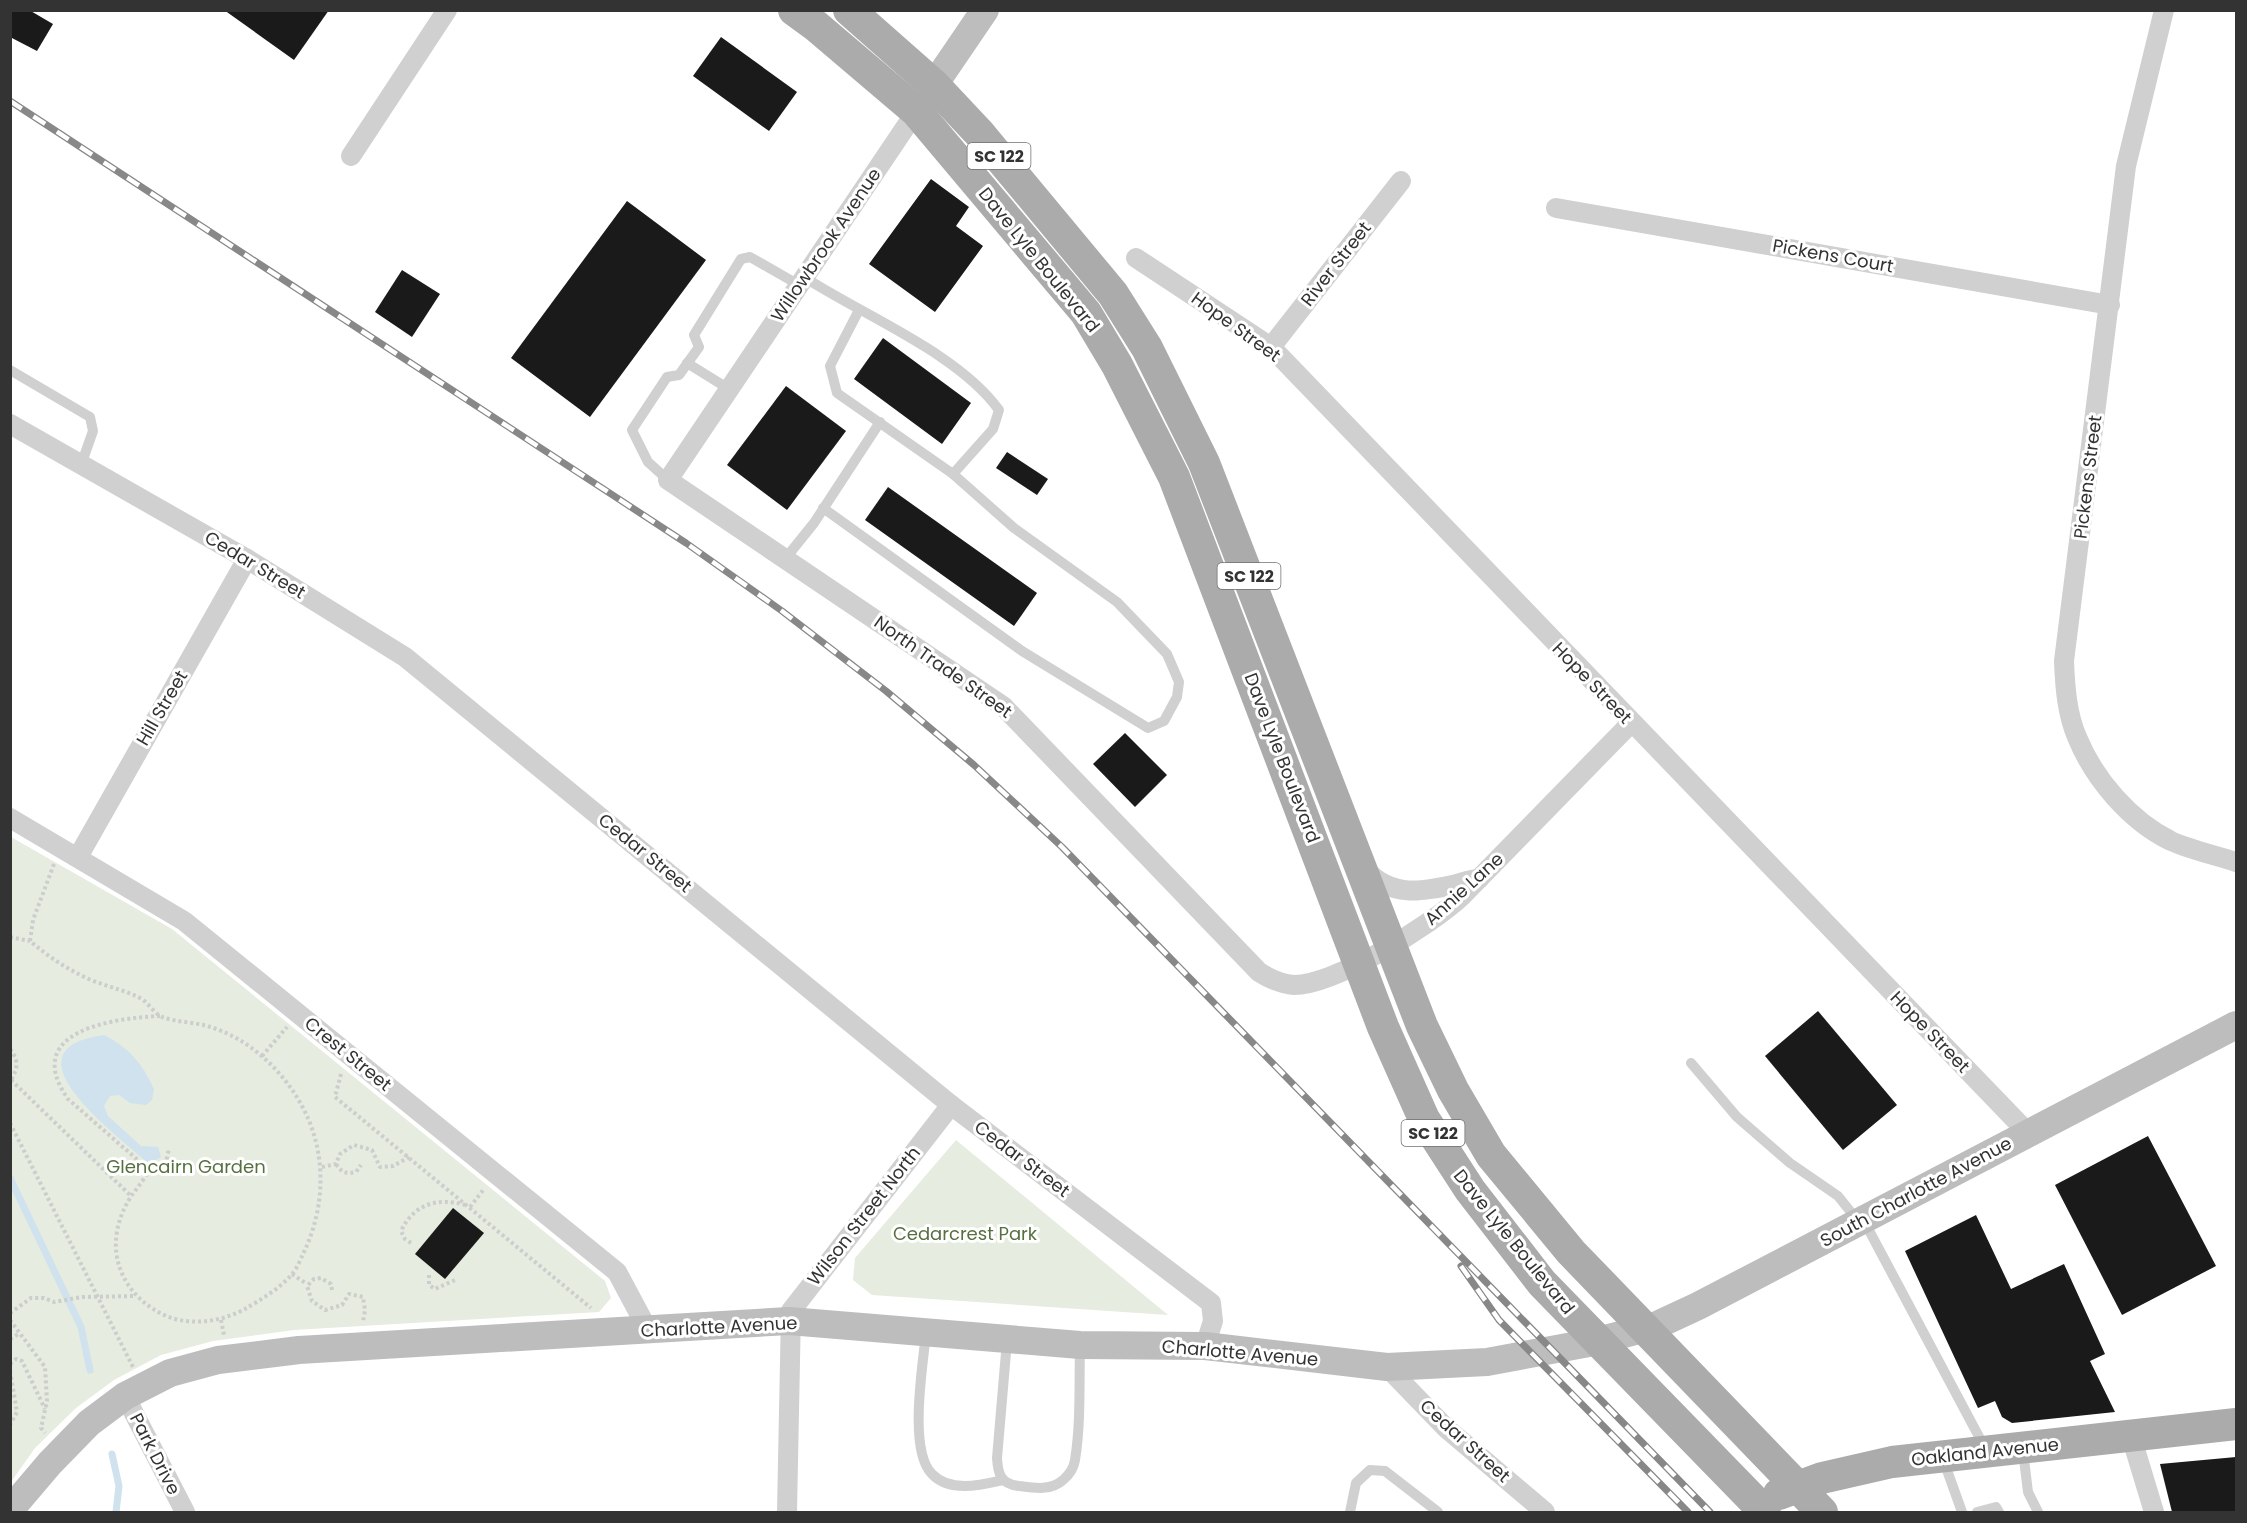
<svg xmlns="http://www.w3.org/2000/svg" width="2247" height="1523" viewBox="0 0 2247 1523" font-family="Poppins,sans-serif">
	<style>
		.green { fill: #e6ecdf }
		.water { fill: #cfe2ee }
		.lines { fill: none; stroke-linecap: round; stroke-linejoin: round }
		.stream { stroke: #cfe2ee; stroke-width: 7 }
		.building { fill: #1a1a1a }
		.path { stroke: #cdcdcd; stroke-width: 4; stroke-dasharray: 3 3; stroke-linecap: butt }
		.lane { stroke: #d0d0d0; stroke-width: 10 }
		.street { stroke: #d0d0d0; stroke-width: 20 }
		.secondary { stroke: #bdbdbd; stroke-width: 28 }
		.primary { stroke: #ababab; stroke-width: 32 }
		.rail-casing { stroke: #888; stroke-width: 7 }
		.rail { stroke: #fff; stroke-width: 4.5; stroke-dasharray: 14; stroke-linecap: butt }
		.labels { text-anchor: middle; stroke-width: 6; stroke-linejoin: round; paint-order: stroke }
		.shield { fill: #fff; stroke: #707070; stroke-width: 1.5 }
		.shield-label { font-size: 16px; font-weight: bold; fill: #333 }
		.street-label { font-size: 18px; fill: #333; stroke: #fff }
		.park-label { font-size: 18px; fill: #56703f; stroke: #fff }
	</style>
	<rect width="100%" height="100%" fill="#fff"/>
	<!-- green -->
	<g class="green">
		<path d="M 11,837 L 172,929 L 605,1281 L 611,1298 L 599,1312 L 294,1330 L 213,1341 L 161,1355 L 114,1380 L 76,1408 L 35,1448 L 11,1482 Z"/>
		<path d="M 956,1140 L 1168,1315 L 872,1295 L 853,1280 L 855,1258 Z"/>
	</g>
	<!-- water -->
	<path class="water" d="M 104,1035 C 128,1047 143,1064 154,1089 L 152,1100 L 146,1105 L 130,1103 L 119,1095 L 110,1096 L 104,1106 L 108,1116 L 141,1146 L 158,1147 L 161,1157 L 152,1163 L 147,1162 C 115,1133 0,1049 104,1035 Z"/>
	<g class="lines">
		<!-- stream -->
		<g class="stream">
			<path d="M 10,1178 L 81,1327 L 90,1370"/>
			<path d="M 112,1454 L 119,1486 L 116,1512"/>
		</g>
	</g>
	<!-- building -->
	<g class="building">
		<path d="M 10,10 L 29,10 L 53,24 L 37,51 L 10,37 Z"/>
		<path d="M 224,10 L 329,10 L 294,60 Z"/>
		<path d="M 721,37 L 797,92 L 769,131 L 693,76 Z"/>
		<path d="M 931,179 L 969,207 L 956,226 L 983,246 L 935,312 L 869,264 Z"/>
		<path d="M 627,201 L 706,260 L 590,417 L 511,358 Z"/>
		<path d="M 402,270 L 440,294 L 412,337 L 375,312 Z"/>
		<path d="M 883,338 L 971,403 L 942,444 L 854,379 Z"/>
		<path d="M 786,386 L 846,431 L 787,510 L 727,465 Z"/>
		<path d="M 1007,452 L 1048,479 L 1037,495 L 996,468 Z"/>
		<path d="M 888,487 L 1037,593 L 1014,626 L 865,520 Z"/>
		<path d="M 1125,733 L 1167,775 L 1135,807 L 1093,764 Z"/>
		<path d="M 1818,1011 L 1897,1105 L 1843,1150 L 1765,1056 Z"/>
		<path d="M 2148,1136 L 2216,1266 L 2122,1315 L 2055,1185 Z"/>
		<path d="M 453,1208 L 484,1233 L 445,1279 L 415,1254 Z"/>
		<path d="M 1976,1215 L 2011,1289 L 2064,1264 L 2105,1354 L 2090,1361 L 2115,1412 L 2012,1423 L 2002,1417 L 1995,1401 L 1978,1408 L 1905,1251 Z"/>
		<path d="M 2236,1457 L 2236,1512 L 2172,1512 L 2160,1464 Z"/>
	</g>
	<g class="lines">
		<!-- path -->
		<g class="path">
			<path d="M 54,864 L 33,920 L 30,941 C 49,957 68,970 91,980 C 108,987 125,990 142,999 C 149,1004 154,1013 162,1017 C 176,1022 193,1022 207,1026 C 247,1037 282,1069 302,1106 C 327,1152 326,1207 303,1254 C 300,1260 297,1269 292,1274 C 281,1288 260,1300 245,1309 C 221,1322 188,1327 162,1314 C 115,1290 102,1240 132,1195 C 138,1187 145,1178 150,1169"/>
			<path d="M 10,937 L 30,941"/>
			<path d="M 160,1016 C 113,1018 20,1031 68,1099 L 148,1169 L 154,1170 L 165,1166 L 169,1149"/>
			<path d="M 10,1049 C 19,1061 18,1068 11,1080"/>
			<path d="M 262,1056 L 287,1027"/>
			<path d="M 341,1074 L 335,1097 L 591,1308"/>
			<path d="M 11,1080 L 131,1196"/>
			<path d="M 10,1123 L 133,1367"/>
			<path d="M 336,1164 C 342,1173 346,1174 356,1172 L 361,1165"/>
			<path d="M 322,1167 L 336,1164 L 340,1154 L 354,1145 L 372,1150 L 380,1167 L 393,1166 L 409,1157"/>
			<path d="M 470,1207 L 484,1189"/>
			<path d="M 411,1243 L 405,1239 L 401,1231 C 414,1204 437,1197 465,1205"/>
			<path d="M 292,1274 L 307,1284"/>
			<path d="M 429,1275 L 429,1285 L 435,1289 L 455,1280"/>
			<path d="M 332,1290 L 331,1284 L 321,1278 L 314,1279 L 307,1286 L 312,1301 L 325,1310 L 342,1305 L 349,1294 L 363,1297 L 365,1310 L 363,1322"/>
			<path d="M 10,1313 L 31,1298 L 44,1298 L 54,1302 L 82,1297 L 135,1296"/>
			<path d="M 10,1320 L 45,1367 L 47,1401 L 41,1428 L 45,1433"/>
			<path d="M 221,1320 L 224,1335"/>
			<path d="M 10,1339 L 20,1333"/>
			<path d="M 10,1364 L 16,1359 L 22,1361 L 45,1409"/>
			<path d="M 10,1371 L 17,1412 L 10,1425"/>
		</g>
		<!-- lane -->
		<g class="lane">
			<path d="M 804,277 C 864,316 958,353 999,410 L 993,429 L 953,474"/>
			<path d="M 687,363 L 729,389"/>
			<path d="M 10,370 L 90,417 L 93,431 L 81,465"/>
			<path d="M 668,480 L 648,462 L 632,430 L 667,377 L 679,375 L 699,347 L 694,335 L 741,259 L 750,257 L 799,285"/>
			<path d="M 823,508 L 1022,651 L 1148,728 L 1164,721 L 1177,697 L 1179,682 L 1167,654 L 1117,602 L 1014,528 L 953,474 L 837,393 L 830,366 L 859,310"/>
			<path d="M 785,559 L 814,523 L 880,422"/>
			<path d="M 1691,1063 L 1737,1117 L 1790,1163 L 1838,1196 L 1858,1221"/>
			<path d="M 1864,1221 L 1985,1448"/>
			<path d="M 926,1333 C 923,1365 908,1450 932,1474 C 950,1493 981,1485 1003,1480"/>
			<path d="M 1007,1341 L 997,1458 C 998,1475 1001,1484 1019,1486 C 1034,1488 1051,1491 1063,1480 C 1069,1475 1074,1467 1075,1460 C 1081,1423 1079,1383 1080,1345"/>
			<path d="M 2023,1451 L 2028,1492 L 2038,1512"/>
			<path d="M 1943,1459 L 1962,1512"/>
			<path d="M 1350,1512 L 1356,1483 L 1370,1470 L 1385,1471 L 1438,1512"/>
			<path d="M 1977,1512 L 1996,1507 L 1999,1512"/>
		</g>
		<!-- street -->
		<g class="street">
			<path d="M 2164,10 L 2126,166 L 2064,661 C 2065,687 2067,714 2077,737 C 2094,779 2130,821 2171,841 C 2191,850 2215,855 2236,862"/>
			<path d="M 921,104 L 668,480 L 1003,706 L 1259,972 C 1270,979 1281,984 1294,985 C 1335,985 1431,925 1461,897 L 1631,723"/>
			<path d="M 351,156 L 447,10"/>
			<path d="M 1556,208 L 2110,305"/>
			<path d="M 1136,258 L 1271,347 L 2028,1133"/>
			<path d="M 1271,347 L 1401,181"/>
			<path d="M 10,424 L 247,559 L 405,657 L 951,1105 L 1211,1303 L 1213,1321 L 1205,1346"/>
			<path d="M 10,818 L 184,921 L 617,1272 L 648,1330"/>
			<path d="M 78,857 L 247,559"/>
			<path d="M 1365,869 C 1391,898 1422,892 1457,884 C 1464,882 1472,879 1479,879"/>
			<path d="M 1387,1367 L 1446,1428 L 1545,1512"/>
			<path d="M 125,1396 L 185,1512"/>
			<path d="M 2131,1436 L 2154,1512"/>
			<path d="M 787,1512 L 791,1311 L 951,1105"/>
		</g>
		<!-- secondary -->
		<g class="secondary">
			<path d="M 934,85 L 985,10"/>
			<path d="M 10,1510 L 50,1463 L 89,1423 L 125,1396 L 170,1373 L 218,1360 L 299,1350 L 789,1321 L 1080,1345 L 1205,1346 L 1387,1367 L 1487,1362 L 1589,1343 L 1655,1326 L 1698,1306 L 2236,1025"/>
		</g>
		<!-- primary -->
		<g class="primary">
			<path d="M 794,10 L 816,26 L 916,111 L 1086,313 L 1117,365 L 1174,477 L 1383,1027 L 1424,1119 L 1470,1190 L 1542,1283 L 1765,1512"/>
			<path d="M 849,10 L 934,85 L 980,134 L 1113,294 L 1147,348 L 1204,463 L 1422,1026 L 1453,1090 L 1491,1155 L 1571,1252 L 1822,1512"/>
			<path d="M 1779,1494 L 1822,1478 L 1892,1462 L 2236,1424"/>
		</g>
		<defs>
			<g id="rail">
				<path d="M 10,101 L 686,543 L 782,611 L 886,691 L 974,765 L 1062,847 L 1710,1512"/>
				<path d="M 1461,1266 L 1499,1320 L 1688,1512"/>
			</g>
		</defs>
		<!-- rail casing -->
		<use href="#rail" class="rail-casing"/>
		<!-- rail -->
		<use href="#rail" class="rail"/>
	</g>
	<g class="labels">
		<!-- shield labels -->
		<g class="shield">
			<rect x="967.5" y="143" width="63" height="26" rx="4.5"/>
			<rect x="1217.5" y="563" width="63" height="26" rx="4.5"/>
			<rect x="1401.5" y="1120" width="63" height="26" rx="4.5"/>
		</g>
		<g class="shield-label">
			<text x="999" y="162">SC 122</text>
			<text x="1249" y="582">SC 122</text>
			<text x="1433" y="1139">SC 122</text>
		</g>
		<!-- street labels -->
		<g class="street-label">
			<text transform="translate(826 245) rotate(-56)" y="6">Willowbrook Avenue</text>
			<text transform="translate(1833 256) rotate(10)" y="6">Pickens Court</text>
			<text transform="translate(1039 260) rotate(51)" y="6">Dave Lyle Boulevard</text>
			<text transform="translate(1336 264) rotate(-52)" y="6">River Street</text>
			<text transform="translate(1236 327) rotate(36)" y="6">Hope Street</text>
			<text transform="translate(2088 477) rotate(-83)" y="6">Pickens Street</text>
			<text transform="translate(255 565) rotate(31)" y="6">Cedar Street</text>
			<text transform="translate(943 667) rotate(35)" y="6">North Trade Street</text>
			<text transform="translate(1592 683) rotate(46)" y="6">Hope Street</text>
			<text transform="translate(162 708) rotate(-60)" y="6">Hill Street</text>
			<text transform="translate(1282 758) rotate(69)" y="6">Dave Lyle Boulevard</text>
			<text transform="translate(645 853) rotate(39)" y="6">Cedar Street</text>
			<text transform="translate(1464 889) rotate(-42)" y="6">Annie Lane</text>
			<text transform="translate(1930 1032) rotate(46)" y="6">Hope Street</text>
			<text transform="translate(348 1054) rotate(39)" y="6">Crest Street</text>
			<text transform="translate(1022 1159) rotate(37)" y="6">Cedar Street</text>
			<text transform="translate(1916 1192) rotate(-28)" y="6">South Charlotte Avenue</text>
			<text transform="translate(864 1216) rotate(-52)" y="6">Wilson Street North</text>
			<text transform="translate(1514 1242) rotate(51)" y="6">Dave Lyle Boulevard</text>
			<text transform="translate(719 1327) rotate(-3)" y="6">Charlotte Avenue</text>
			<text transform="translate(1240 1353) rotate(5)" y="6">Charlotte Avenue</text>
			<text transform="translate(1465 1441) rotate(42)" y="6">Cedar Street</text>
			<text transform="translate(1985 1452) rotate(-6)" y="6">Oakland Avenue</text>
			<text transform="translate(155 1454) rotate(63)" y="6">Park Drive</text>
		</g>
		<!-- park labels -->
		<g class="park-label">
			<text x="186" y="1173">Glencairn Garden</text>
			<text x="965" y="1240">Cedarcrest Park</text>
		</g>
	</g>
	<!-- border -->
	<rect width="2247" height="1523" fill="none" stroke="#333333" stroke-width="24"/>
</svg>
